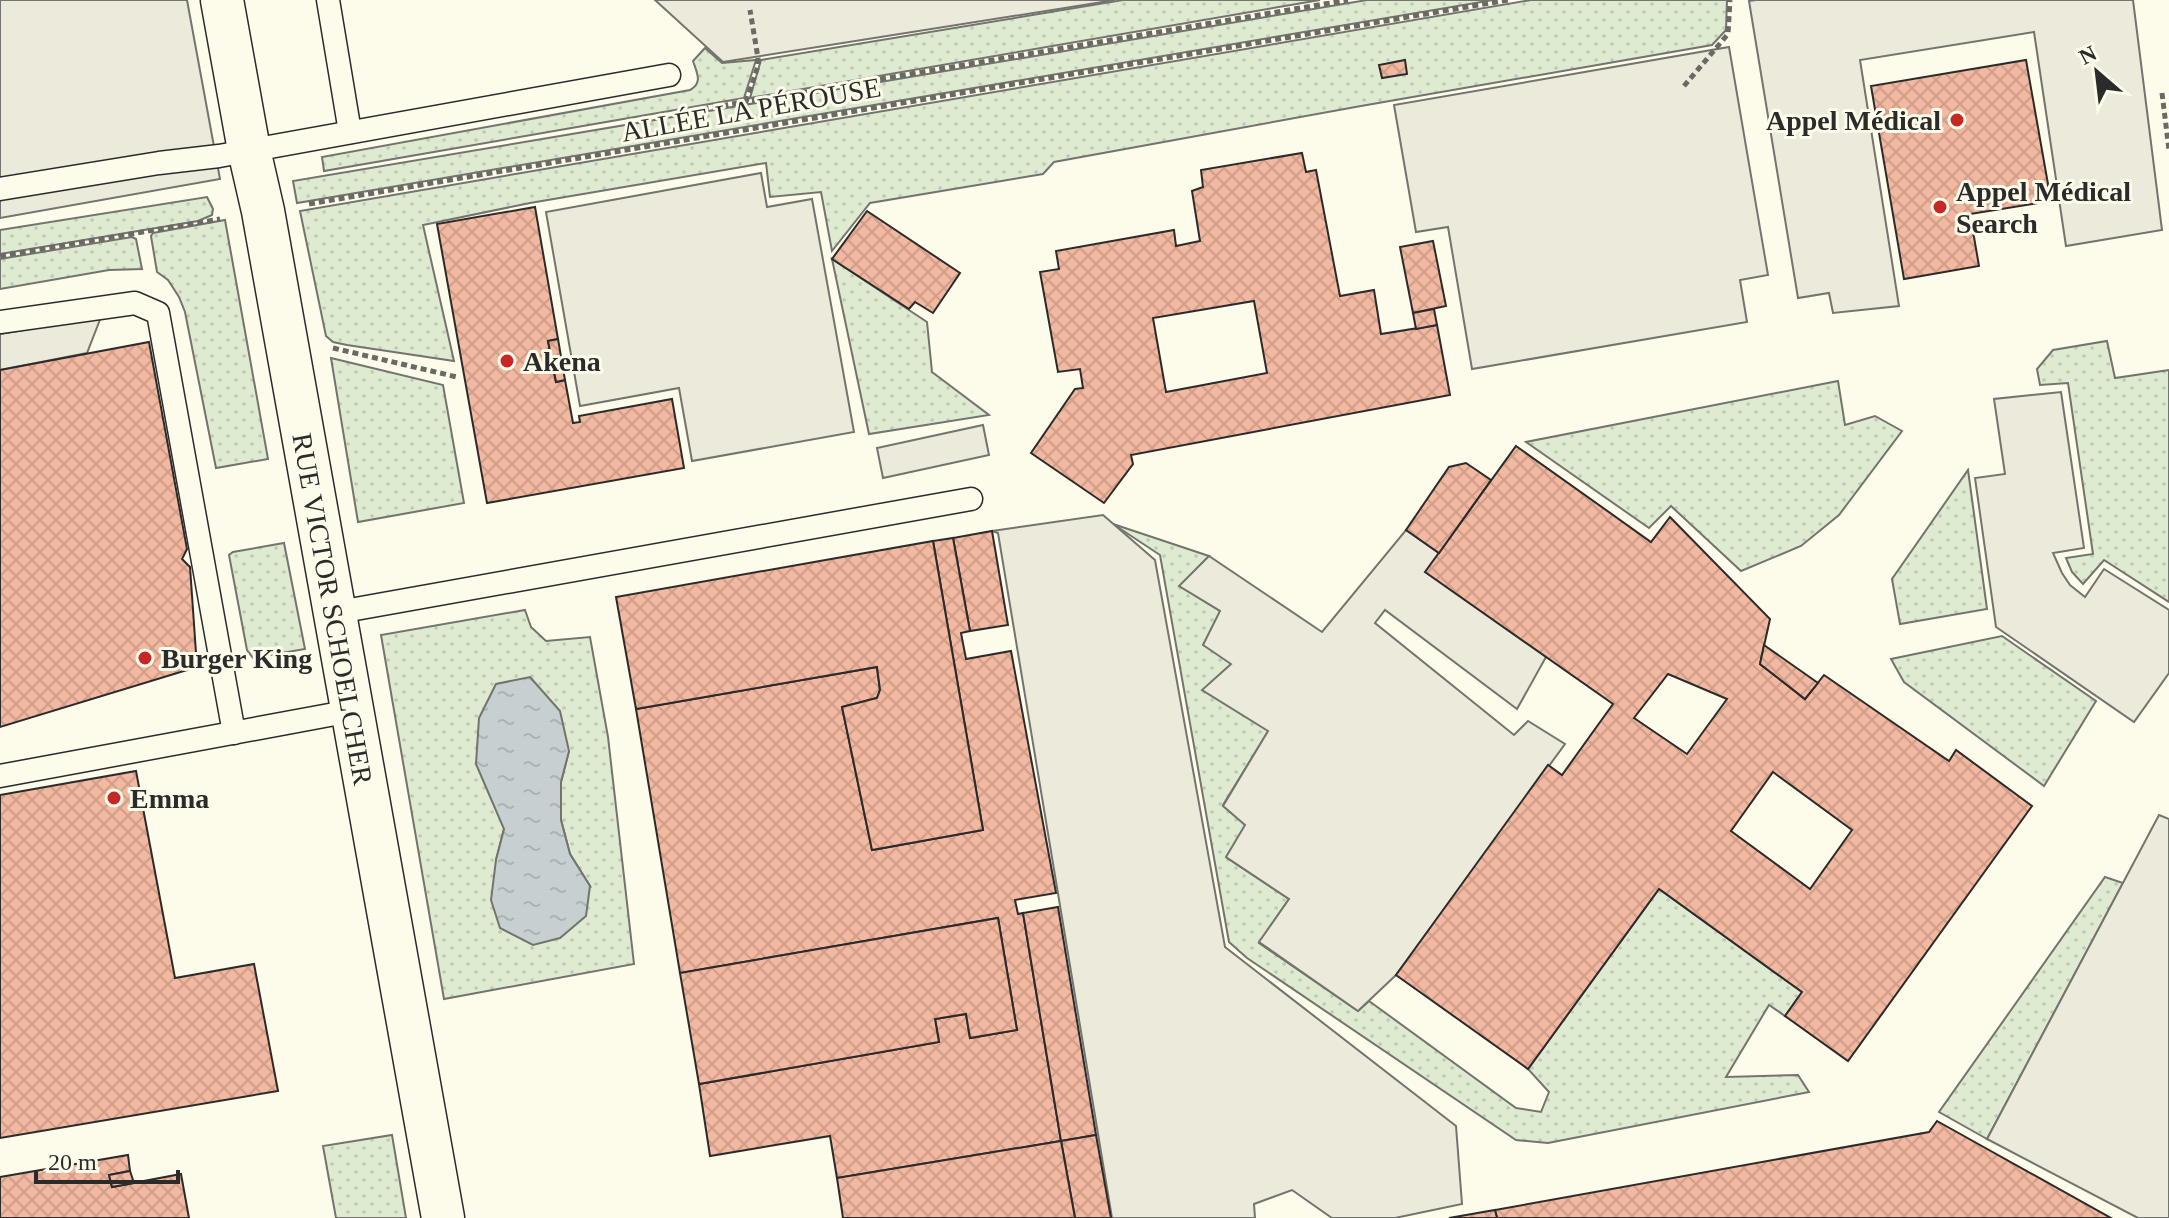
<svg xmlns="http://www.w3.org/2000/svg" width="2169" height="1218" viewBox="0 0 2169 1218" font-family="'Times New Roman',serif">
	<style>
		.green { fill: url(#green-dots); stroke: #74746e; stroke-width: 2; fill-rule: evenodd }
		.parking { fill: #eceadb; stroke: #74746e; stroke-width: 2 }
		.water { fill: url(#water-ripples); stroke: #74746e; stroke-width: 2 }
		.building { fill: url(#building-cross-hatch); stroke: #2b2b2b; stroke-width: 2; fill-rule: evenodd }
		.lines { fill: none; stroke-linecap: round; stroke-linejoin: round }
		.lane-casing { stroke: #2b2b2b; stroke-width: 25 }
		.street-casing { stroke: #2b2b2b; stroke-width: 45 }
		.path { stroke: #6a6964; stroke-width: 5; stroke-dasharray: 6 4; stroke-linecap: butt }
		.lane { stroke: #fdfbea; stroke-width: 22 }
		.street { stroke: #fdfbea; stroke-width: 42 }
		.poi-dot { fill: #c62828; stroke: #fdfbea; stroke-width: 3 }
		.labels { text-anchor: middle; stroke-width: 6; stroke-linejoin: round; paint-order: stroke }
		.street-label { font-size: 28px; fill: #2b2b2b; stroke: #fdfbea }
		.poi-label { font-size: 28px; font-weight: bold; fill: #2b2b2b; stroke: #fdfbea; text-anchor: start }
	</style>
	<defs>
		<pattern id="green-dots" width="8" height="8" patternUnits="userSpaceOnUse" patternTransform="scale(2)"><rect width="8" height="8" fill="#deebd1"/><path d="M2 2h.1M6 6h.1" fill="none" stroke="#bfcab4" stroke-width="1.8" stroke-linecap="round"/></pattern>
		<pattern id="water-ripples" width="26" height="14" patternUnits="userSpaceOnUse" patternTransform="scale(2)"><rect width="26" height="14" fill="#c7d0d0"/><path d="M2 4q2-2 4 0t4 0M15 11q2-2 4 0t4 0" fill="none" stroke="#abb3b3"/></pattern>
		<pattern id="building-cross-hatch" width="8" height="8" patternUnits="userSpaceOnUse" patternTransform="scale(2)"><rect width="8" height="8" fill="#f2b8a0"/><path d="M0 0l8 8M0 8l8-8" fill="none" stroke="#d09e8a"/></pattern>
	</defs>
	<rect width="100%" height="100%" fill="#fdfbea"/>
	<!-- green -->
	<g class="green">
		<path d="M 1123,0 L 1320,0 L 750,98 L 761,60 Z"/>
		<path d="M 1367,0 L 1493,0 L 297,203 L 293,181 Z"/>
		<path d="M 1531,0 L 1727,0 L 1726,30 L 1712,45 L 1361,106 L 1054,162 L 1043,174 L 870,203 L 832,251 L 821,192 L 770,197 L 766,163 L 530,203 L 423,225 L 454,361 L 347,345 L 333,342 L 326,336 L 300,211 Z"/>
		<path d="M 705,48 L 722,63 L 756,60 L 744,98 L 324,171 L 322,157 L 690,90 C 703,83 697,73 693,61 Z"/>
		<path d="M 207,197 L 213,209 L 212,215 L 198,221 L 0,254 L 0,230 Z"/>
		<path d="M 225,220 L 268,459 L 216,468 L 185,312 L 179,297 L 168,280 L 157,272 L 151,236 L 153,233 Z"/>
		<path d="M 132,237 L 136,239 L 142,269 L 109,270 L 0,289 L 0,259 Z"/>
		<path d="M 832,259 L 927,322 L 932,372 L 989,415 L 869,434 Z"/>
		<path d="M 2107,341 L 2115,378 L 2169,370 L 2169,602 L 2104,560 L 2083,584 L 2072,572 L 2066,558 L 2093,554 L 2068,383 L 2040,385 L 2037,369 L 2053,350 Z"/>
		<path d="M 331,358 L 443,385 L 464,503 L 358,522 Z"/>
		<path d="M 1838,381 L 1845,425 L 1875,416 L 1902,431 L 1839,515 L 1801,546 L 1741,571 L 1671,506 L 1649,528 L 1526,442 Z"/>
		<path d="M 1968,470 L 1987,609 L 1900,624 L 1892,579 Z"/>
		<path d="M 1113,524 L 1209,556 L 1180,586 L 1220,611 L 1231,664 L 1269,730 L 1223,805 L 1246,825 L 1227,858 L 1289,899 L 1259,943 L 1358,1011 L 1369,1001 L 1516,1108 L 1541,1112 L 1549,1092 L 1528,1069 L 1659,889 L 1802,992 L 1785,1016 L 1769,1005 L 1726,1077 L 1798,1075 L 1809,1092 L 1548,1143 L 1516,1140 L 1247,958 L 1229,942 L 1160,555 Z"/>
		<path d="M 284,543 L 305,649 L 253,658 L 247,650 L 229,555 L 233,552 Z"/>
		<path d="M 525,610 L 531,627 L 546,641 L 590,637 L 608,737 L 634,964 L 444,999 L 381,635 ZM 569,751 L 561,782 L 561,820 L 570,854 L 590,886 L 496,860 L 504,829 Z"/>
		<path d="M 2002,636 L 2096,701 L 2044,786 L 1904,682 L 1891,659 Z"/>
		<path d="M 2105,877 L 2123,883 L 1987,1139 L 1939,1112 Z"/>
		<path d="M 392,1135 L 406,1218 L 336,1218 L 323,1146 Z"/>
	</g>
	<!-- parking -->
	<g class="parking">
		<path d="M 0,0 L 187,0 L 220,179 L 0,218 Z"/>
		<path d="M 655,0 L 1115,0 L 723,62 Z"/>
		<path d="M 1756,0 L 2133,0 L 2162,230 L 2066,246 L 2034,32 L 1860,60 L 1899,306 L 1833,313 L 1829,293 L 1798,298 L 1749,1 Z"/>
		<path d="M 1729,47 L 1768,275 L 1740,280 L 1747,322 L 1472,369 L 1448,227 L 1416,232 L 1394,105 Z"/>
		<path d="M 761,173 L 767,207 L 812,199 L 854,432 L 692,461 L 679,388 L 580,406 L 546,212 Z"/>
		<path d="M 101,317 L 87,353 L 0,370 L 0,334 Z"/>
		<path d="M 2061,392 L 2084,548 L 2053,553 L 2062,573 L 2070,585 L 2085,597 L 2104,569 L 2169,610 L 2169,673 L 2134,722 L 1996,627 L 1975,478 L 2005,474 L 1994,399 Z"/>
		<path d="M 983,425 L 989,455 L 883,478 L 877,448 Z"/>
		<path d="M 1103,515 L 1155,560 L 1225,947 L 1456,1126 L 1462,1204 L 1395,1218 L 1332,1218 L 1292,1190 L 1254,1204 L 1255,1218 L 1112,1218 L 998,533 L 992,531 Z"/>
		<path d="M 1406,530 L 1439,553 L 1546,657 L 1517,709 L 1385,610 L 1375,623 L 1514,735 L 1528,721 L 1565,744 L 1396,975 L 1358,1011 L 1259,942 L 1289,899 L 1226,857 L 1245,825 L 1223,806 L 1268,731 L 1202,690 L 1231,664 L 1203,645 L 1220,611 L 1179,586 L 1209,556 L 1322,632 Z"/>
		<path d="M 2159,815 L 2169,819 L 2169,1218 L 2138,1218 L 1987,1139 Z"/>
	</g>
	<!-- water -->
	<path class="water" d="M 530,677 L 560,711 L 569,751 L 561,782 L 561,820 L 570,854 L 590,886 L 586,916 L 560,938 L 533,945 L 500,928 L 491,900 L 496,860 L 504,829 L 476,764 L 479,718 L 496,684 Z"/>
	<!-- building -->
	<g class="building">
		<path d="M 1405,60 L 1407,74 L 1382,78 L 1379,65 Z"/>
		<path d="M 2026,60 L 2051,201 L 1970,214 L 1979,266 L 1904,279 L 1871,86 Z"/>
		<path d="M 1302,153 L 1306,172 L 1316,170 L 1340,296 L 1374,290 L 1381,334 L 1437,325 L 1450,395 L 1131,455 L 1133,464 L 1104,503 L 1031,453 L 1075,389 L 1083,388 L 1080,369 L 1058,372 L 1040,272 L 1059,269 L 1056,251 L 1174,230 L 1176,246 L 1200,241 L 1192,191 L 1203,187 L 1201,170 ZM 1254,301 L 1267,373 L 1166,392 L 1153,318 Z"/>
		<path d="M 535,207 L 558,339 L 548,341 L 556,382 L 565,380 L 573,423 L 580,422 L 579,416 L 672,399 L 684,468 L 487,503 L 437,224 Z"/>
		<path d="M 867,211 L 960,273 L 933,313 L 915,302 L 909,309 L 832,259 Z"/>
		<path d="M 1433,241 L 1446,306 L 1413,313 L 1400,247 Z"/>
		<path d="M 1434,309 L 1437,325 L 1416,329 L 1413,313 Z"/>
		<path d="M 558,339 L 565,380 L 556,382 L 548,341 Z"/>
		<path d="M 149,342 L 187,549 L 182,559 L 190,567 L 197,667 L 0,727 L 0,370 Z"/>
		<path d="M 1516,446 L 1651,542 L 1670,517 L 1770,619 L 1760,664 L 1805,699 L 1824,675 L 1949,761 L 1956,750 L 2032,806 L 1848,1061 L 1785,1016 L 1802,992 L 1659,889 L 1528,1069 L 1396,975 L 1548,765 L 1562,775 L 1613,704 L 1425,572 ZM 1668,674 L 1727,699 L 1687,754 L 1634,718 ZM 1773,772 L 1852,830 L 1810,889 L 1731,831 Z"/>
		<path d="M 1466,463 L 1491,480 L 1439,553 L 1406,530 L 1449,467 Z"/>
		<path d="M 992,531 L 1008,625 L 970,631 L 953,538 Z"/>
		<path d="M 953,538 L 970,631 L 961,633 L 966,659 L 1011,651 L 1056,893 L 1015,900 L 1018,914 L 1023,913 L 1061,1141 L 837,1178 L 830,1136 L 710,1156 L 699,1084 L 939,1042 L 935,1019 L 966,1014 L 970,1038 L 1017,1030 L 998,918 L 680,973 L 636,709 L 877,667 L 880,690 L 877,698 L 842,707 L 872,850 L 983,830 L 933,541 Z"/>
		<path d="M 933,541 L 983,830 L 872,850 L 842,707 L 877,698 L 880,690 L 877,667 L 636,709 L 616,597 Z"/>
		<path d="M 1764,645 L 1818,683 L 1805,699 L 1760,664 Z"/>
		<path d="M 136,771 L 175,978 L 254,964 L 278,1091 L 0,1138 L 0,795 Z"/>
		<path d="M 1058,907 L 1096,1135 L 1061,1141 L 1023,913 Z"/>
		<path d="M 998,918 L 1017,1030 L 970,1038 L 966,1014 L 935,1019 L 939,1042 L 699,1084 L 680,973 Z"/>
		<path d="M 1937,1121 L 2111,1218 L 1497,1218 L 1495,1210 L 1929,1132 Z"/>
		<path d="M 1096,1135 L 1111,1218 L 1075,1218 L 1061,1141 Z"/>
		<path d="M 1061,1141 L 1075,1218 L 843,1218 L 837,1178 Z"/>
		<path d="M 128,1155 L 130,1171 L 109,1175 L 112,1187 L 181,1174 L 189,1218 L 0,1218 L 0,1177 Z"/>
		<path d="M 130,1171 L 134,1183 L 112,1187 L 109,1175 Z"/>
		<path d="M 1495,1210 L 1497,1218 L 1449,1218 Z"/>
	</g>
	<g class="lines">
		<defs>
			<g id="lane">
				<path d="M 328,0 L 350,132"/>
				<path d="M 0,189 L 159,163 L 219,156 L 669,75"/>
				<path d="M 0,322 L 135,303 L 158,313 L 234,733"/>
				<path d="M 333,613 L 971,499"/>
				<path d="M 0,776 L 351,711"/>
			</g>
			<path id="street" d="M 222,0 L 249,150 L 263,211 L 443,1218"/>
		</defs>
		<!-- lane casing -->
		<use href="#lane" class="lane-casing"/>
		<!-- street casing -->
		<use href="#street" class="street-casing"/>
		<!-- path -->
		<g class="path">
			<path d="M 1684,86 L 1728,34 L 1730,0"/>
			<path d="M 2162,93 L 2169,150"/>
			<path d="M 746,102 L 758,66 L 758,58 L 750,10"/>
			<path d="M 673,114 L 1348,0"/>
			<path d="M 309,204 L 1508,0"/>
			<path d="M 0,256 L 220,219"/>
			<path d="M 333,348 L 457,377"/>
		</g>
		<!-- lane -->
		<use href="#lane" class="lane"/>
		<!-- street -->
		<use href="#street" class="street"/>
	</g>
	<!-- markers -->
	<g class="poi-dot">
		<circle cx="1957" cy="120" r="8"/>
		<circle cx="1940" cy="207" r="8"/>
		<circle cx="507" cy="361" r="8"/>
		<circle cx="145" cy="658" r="8"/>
		<circle cx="114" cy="798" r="8"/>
	</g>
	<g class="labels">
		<!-- street labels -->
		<g class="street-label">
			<text transform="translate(751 109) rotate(-10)" y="10">ALLÉE LA PÉROUSE</text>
			<text transform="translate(333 609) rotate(80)" y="10">RUE VICTOR SCHOELCHER</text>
		</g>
		<!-- poi labels -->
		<g class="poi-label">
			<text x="1941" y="130" text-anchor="end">Appel Médical</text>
			<text x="1956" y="201">Appel Médical<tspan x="1956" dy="32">Search</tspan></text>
			<text x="523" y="371">Akena</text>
			<text x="161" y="668">Burger King</text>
			<text x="130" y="808">Emma</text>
		</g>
	</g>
	<!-- north arrow -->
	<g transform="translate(2097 72) rotate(332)" stroke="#fdfbea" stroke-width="6" paint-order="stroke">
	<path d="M0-6L14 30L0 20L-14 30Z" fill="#2b2b2b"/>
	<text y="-12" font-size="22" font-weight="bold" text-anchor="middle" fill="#2b2b2b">N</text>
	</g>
	<!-- scale -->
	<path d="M36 1170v12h142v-12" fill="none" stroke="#2b2b2b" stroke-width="4"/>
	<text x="48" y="1170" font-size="24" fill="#2b2b2b" stroke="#fdfbea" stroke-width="6" paint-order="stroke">20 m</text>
</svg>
